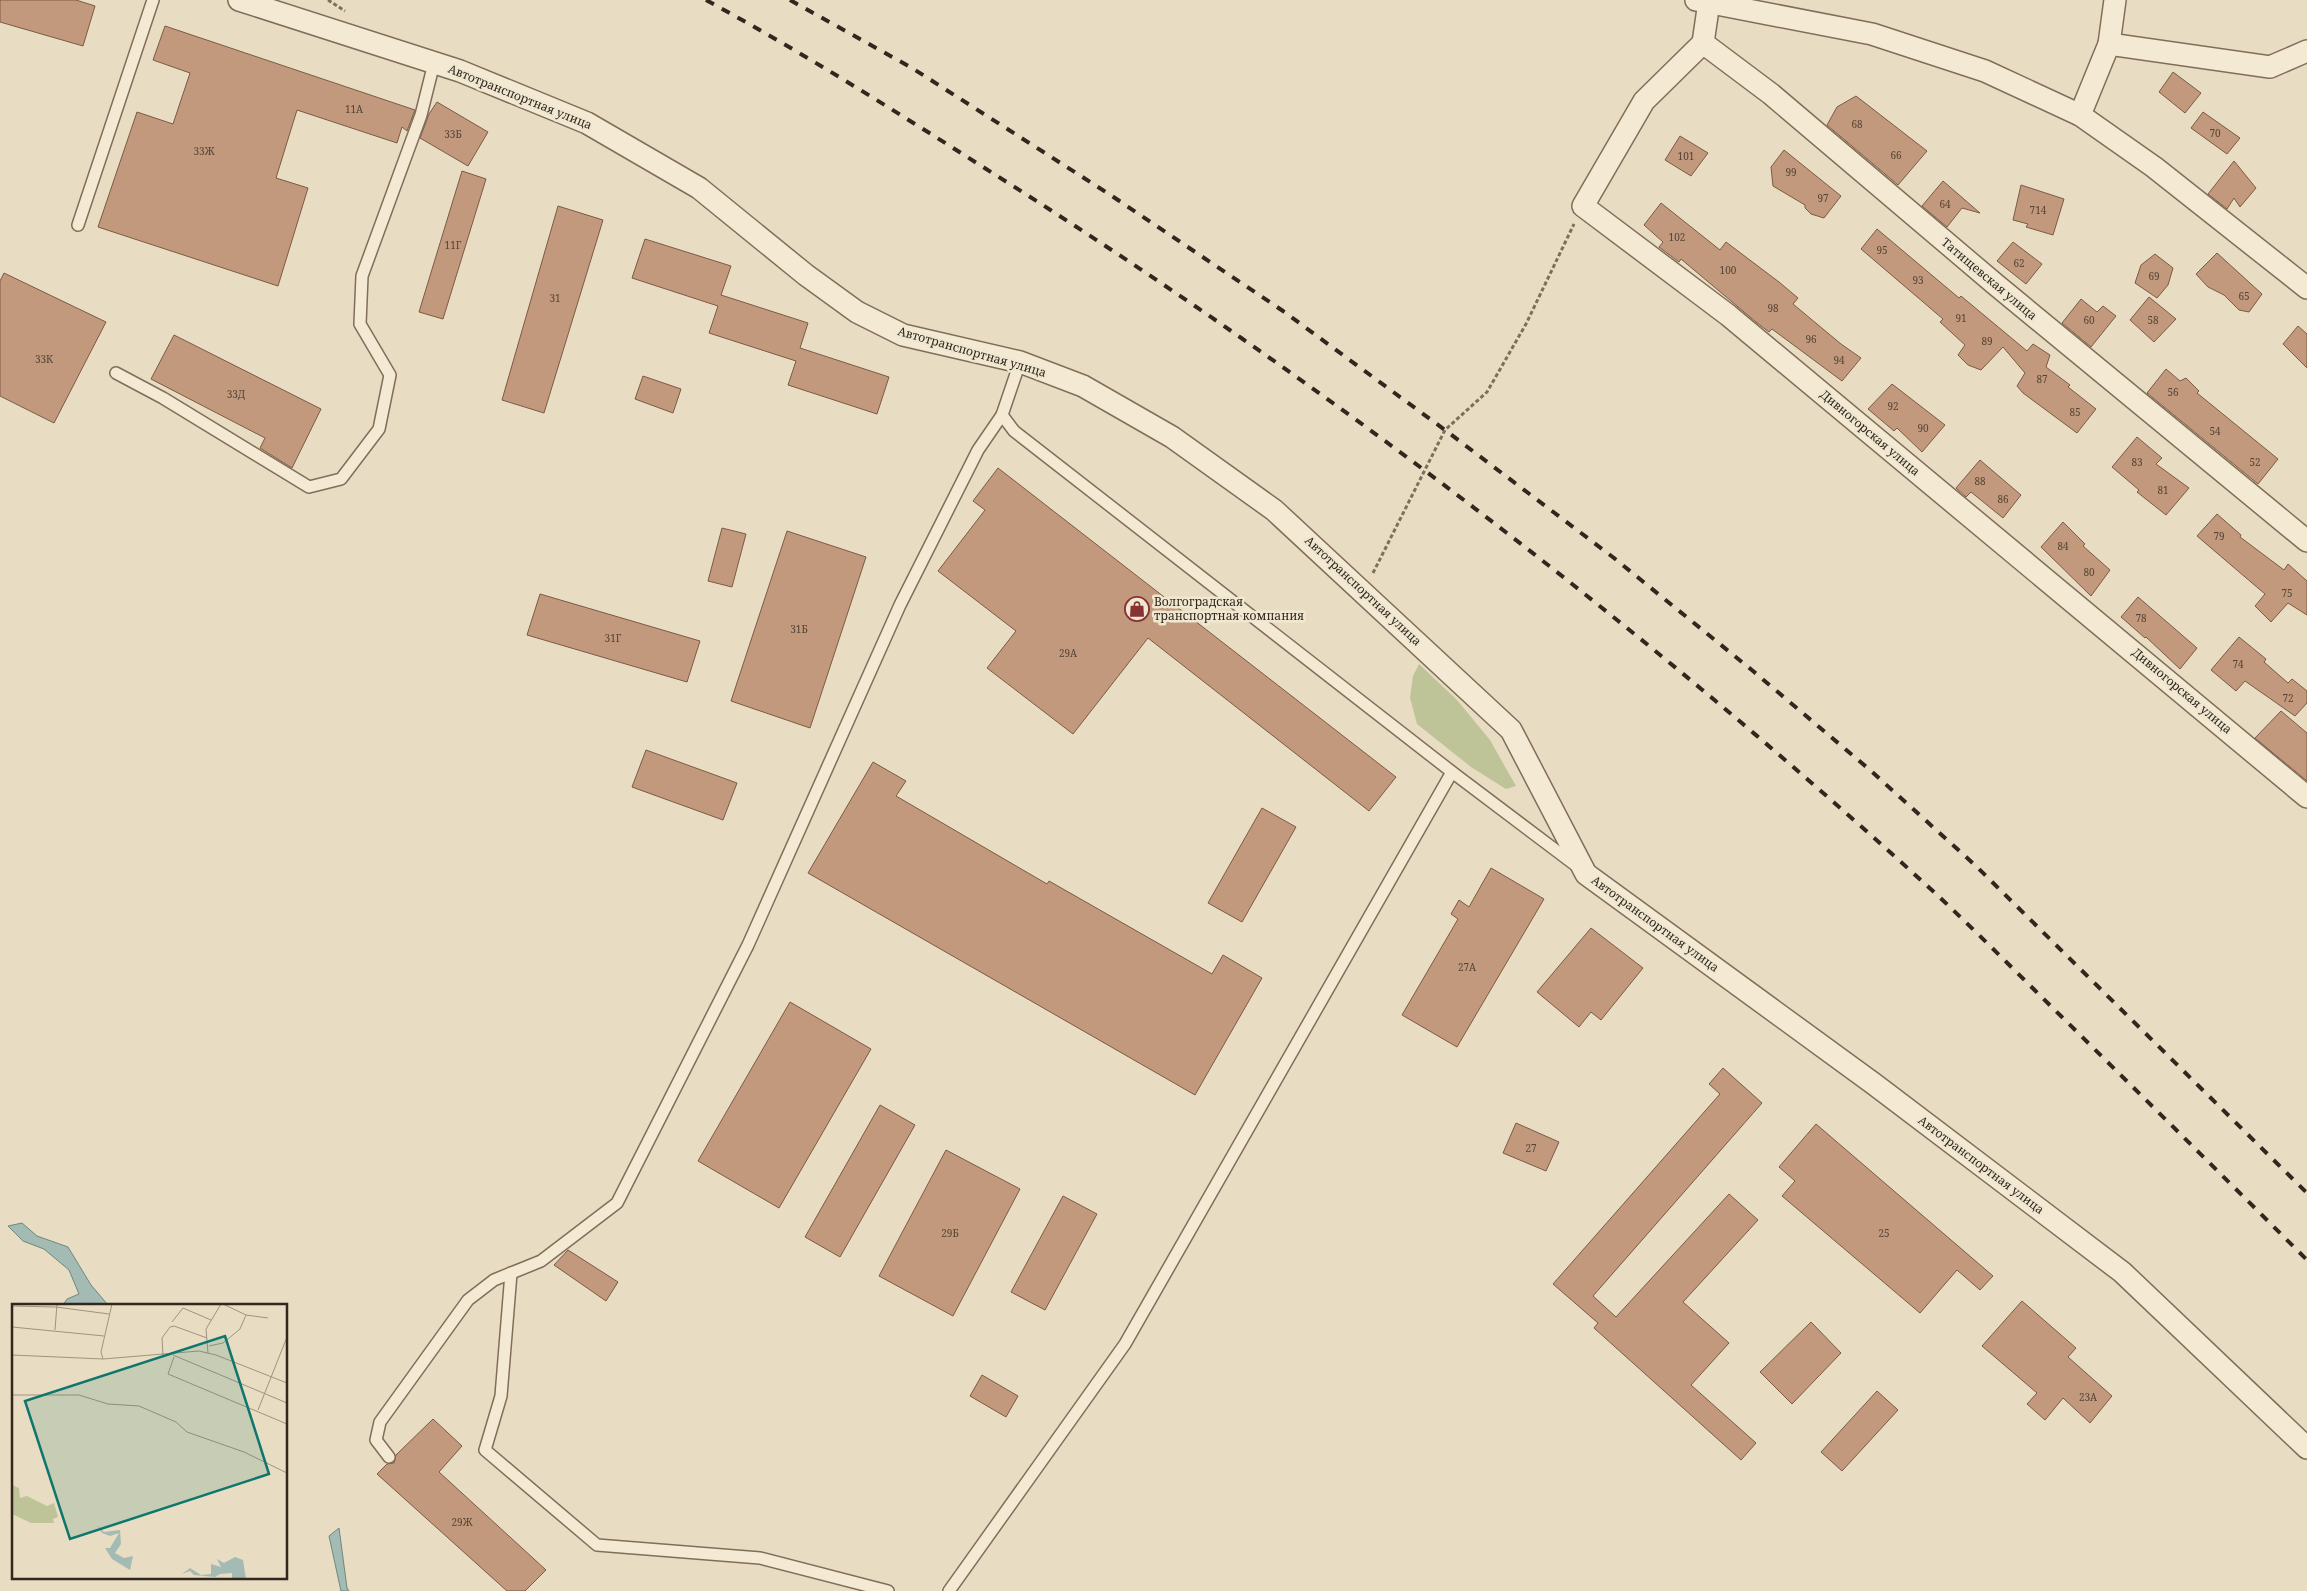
<svg xmlns="http://www.w3.org/2000/svg" width="2307" height="1591" viewBox="0 0 2307 1591" font-family="'Noto Serif',serif">
	<style>
		.green { fill: #bfc498 }
		.water { fill: #a4bbb4; stroke: #6c8881 }
		.building { fill: #c2997c; stroke: #7c5a44 }
		.lines { fill: none; stroke-linecap: round; stroke-linejoin: round }
		.lane-casing { stroke: #806e5b; stroke-width: 14 }
		.street-casing { stroke: #806e5b; stroke-width: 24 }
		.path { stroke: #806e5b; stroke-width: 3; stroke-dasharray: 4 2.5; stroke-linecap: butt }
		.lane { stroke: #f4ead4; stroke-width: 11 }
		.street { stroke: #f4ead4; stroke-width: 21 }
		.rail { stroke: #31271e; stroke-width: 4; stroke-dasharray: 9 9; stroke-linecap: butt }
		.labels { text-anchor: middle; stroke-width: 5; stroke-linejoin: round; paint-order: stroke }
		.number-label { font-size: 10px; fill: #554436 }
		.street-label { font-size: 12px; fill: #31271e; stroke: #f0e7d1 }
		.poi-label { font-size: 12px; fill: #31271e; stroke: #f0e7d1; text-anchor: start }
		.inset-road { fill: none; stroke: #9f9480; stroke-width: 1 }
		.view { fill: #0f766e; fill-opacity: 0.15; stroke: #0f766e; stroke-width: 2.5 }
		.inset-edge { fill: none; stroke: #31271e; stroke-width: 2.5 }
	</style>
	<rect width="100%" height="100%" fill="#e8dcc2"/>
	<!-- green -->
	<path class="green" d="M 1419,664 L 1457,700 L 1490,740 L 1516,786 L 1506,789 L 1471,767 L 1417,724 L 1410,698 L 1413,676 Z"/>
	<!-- water -->
	<g class="water">
		<path d="M 22,1223 L 37,1236 L 68,1247 L 91,1285 L 108,1305 L 63,1305 L 67,1299 L 79,1294 L 69,1270 L 44,1249 L 23,1241 L 8,1226 Z"/>
		<path d="M 339,1528 L 347,1588 L 349,1591 L 341,1591 L 329,1536 Z"/>
	</g>
	<!-- building -->
	<g class="building">
		<path d="M 0,0 L 76,0 L 95,6 L 83,46 L 0,22 Z"/>
		<path d="M 165,26 L 415,110 L 407,131 L 402,127 L 397,143 L 297,110 L 276,178 L 308,188 L 278,286 L 98,227 L 137,112 L 173,124 L 190,73 L 153,60 Z"/>
		<path d="M 2173,72 L 2201,93 L 2185,113 L 2159,92 Z"/>
		<path d="M 1856,96 L 1927,151 L 1898,185 L 1827,125 L 1837,107 Z"/>
		<path d="M 437,102 L 488,132 L 468,166 L 420,138 L 429,114 Z"/>
		<path d="M 2203,112 L 2240,138 L 2227,154 L 2191,128 Z"/>
		<path d="M 1680,136 L 1708,153 L 1691,176 L 1665,160 Z"/>
		<path d="M 1784,150 L 1841,196 L 1824,218 L 1811,214 L 1805,208 L 1805,205 L 1773,186 L 1771,167 Z"/>
		<path d="M 2234,161 L 2256,188 L 2240,207 L 2234,198 L 2227,209 L 2208,194 Z"/>
		<path d="M 462,171 L 486,179 L 443,319 L 419,312 Z"/>
		<path d="M 1943,181 L 1980,213 L 1962,208 L 1947,227 L 1922,206 Z"/>
		<path d="M 2021,185 L 2064,199 L 2053,235 L 2026,227 L 2028,224 L 2013,220 Z"/>
		<path d="M 1661,203 L 1720,250 L 1726,242 L 1779,282 L 1798,298 L 1793,304 L 1841,344 L 1861,358 L 1842,381 L 1772,329 L 1769,332 L 1756,322 L 1681,259 L 1679,262 L 1659,247 L 1663,242 L 1644,225 Z"/>
		<path d="M 558,206 L 603,220 L 544,413 L 502,400 Z"/>
		<path d="M 1877,229 L 1959,298 L 1961,296 L 2027,351 L 2033,344 L 2050,355 L 2046,367 L 2070,385 L 2068,387 L 2096,409 L 2077,433 L 2023,393 L 2017,386 L 2025,373 L 2003,347 L 1981,370 L 1968,365 L 1958,355 L 1965,345 L 1940,322 L 1943,319 L 1861,249 Z"/>
		<path d="M 645,239 L 731,266 L 721,295 L 808,323 L 800,348 L 889,377 L 877,414 L 788,385 L 796,361 L 709,333 L 718,306 L 632,278 Z"/>
		<path d="M 2013,242 L 2042,264 L 2026,284 L 1997,261 Z"/>
		<path d="M 2217,253 L 2262,294 L 2249,312 L 2239,310 L 2224,295 L 2208,287 L 2196,274 Z"/>
		<path d="M 2155,254 L 2173,268 L 2168,285 L 2157,298 L 2135,283 L 2141,265 Z"/>
		<path d="M 4,273 L 106,322 L 54,423 L 0,396 L 0,281 Z"/>
		<path d="M 2149,297 L 2176,319 L 2154,342 L 2130,320 Z"/>
		<path d="M 2081,299 L 2097,312 L 2103,306 L 2116,316 L 2091,347 L 2062,323 Z"/>
		<path d="M 2298,326 L 2307,334 L 2307,368 L 2283,344 Z"/>
		<path d="M 174,335 L 321,409 L 292,468 L 260,448 L 265,438 L 151,379 Z"/>
		<path d="M 2166,369 L 2180,381 L 2186,378 L 2199,391 L 2197,393 L 2278,459 L 2258,484 L 2147,393 Z"/>
		<path d="M 643,376 L 681,389 L 673,413 L 635,399 Z"/>
		<path d="M 1892,384 L 1945,425 L 1922,452 L 1897,428 L 1894,431 L 1868,409 Z"/>
		<path d="M 2137,437 L 2162,458 L 2156,464 L 2189,488 L 2166,515 L 2137,492 L 2139,490 L 2112,467 Z"/>
		<path d="M 1980,460 L 2021,495 L 2003,518 L 1971,492 L 1966,497 L 1956,488 Z"/>
		<path d="M 998,468 L 1396,777 L 1369,811 L 1148,638 L 1073,734 L 987,668 L 1016,631 L 938,571 L 985,510 L 973,501 Z"/>
		<path d="M 2217,514 L 2241,535 L 2240,537 L 2284,570 L 2288,564 L 2307,581 L 2307,615 L 2288,603 L 2271,622 L 2255,606 L 2265,594 L 2197,536 Z"/>
		<path d="M 2063,522 L 2085,544 L 2083,546 L 2110,570 L 2091,596 L 2041,547 Z"/>
		<path d="M 722,528 L 746,534 L 732,587 L 708,581 Z"/>
		<path d="M 787,531 L 866,557 L 810,728 L 731,701 Z"/>
		<path d="M 540,594 L 700,641 L 687,682 L 527,635 Z"/>
		<path d="M 2138,597 L 2197,648 L 2180,669 L 2146,637 L 2145,638 L 2121,617 Z"/>
		<path d="M 2239,637 L 2266,659 L 2264,662 L 2288,683 L 2292,679 L 2307,691 L 2307,703 L 2295,716 L 2245,681 L 2236,691 L 2211,670 Z"/>
		<path d="M 2281,711 L 2307,733 L 2307,781 L 2255,738 Z"/>
		<path d="M 646,750 L 737,783 L 723,820 L 632,787 Z"/>
		<path d="M 873,762 L 906,781 L 896,796 L 1047,884 L 1049,881 L 1212,974 L 1223,955 L 1262,978 L 1195,1095 L 808,873 Z"/>
		<path d="M 1262,808 L 1296,827 L 1242,922 L 1208,903 Z"/>
		<path d="M 1491,868 L 1544,899 L 1457,1047 L 1402,1015 L 1458,919 L 1451,914 L 1459,900 L 1469,907 Z"/>
		<path d="M 1591,928 L 1643,968 L 1601,1020 L 1591,1012 L 1579,1027 L 1537,992 Z"/>
		<path d="M 790,1002 L 871,1049 L 779,1208 L 698,1161 Z"/>
		<path d="M 1723,1068 L 1762,1103 L 1593,1296 L 1616,1317 L 1729,1194 L 1758,1220 L 1683,1302 L 1729,1343 L 1691,1385 L 1756,1443 L 1741,1460 L 1594,1328 L 1598,1323 L 1553,1284 L 1720,1094 L 1709,1084 Z"/>
		<path d="M 880,1105 L 915,1125 L 840,1257 L 805,1237 Z"/>
		<path d="M 1516,1123 L 1559,1142 L 1546,1171 L 1503,1153 Z"/>
		<path d="M 1816,1124 L 1993,1276 L 1980,1290 L 1957,1270 L 1920,1313 L 1782,1196 L 1795,1181 L 1779,1167 Z"/>
		<path d="M 946,1150 L 1020,1189 L 953,1316 L 879,1276 Z"/>
		<path d="M 1063,1196 L 1097,1214 L 1045,1310 L 1011,1292 Z"/>
		<path d="M 568,1250 L 618,1282 L 606,1301 L 554,1265 Z"/>
		<path d="M 2022,1301 L 2076,1348 L 2068,1357 L 2112,1396 L 2090,1423 L 2063,1398 L 2045,1420 L 2027,1404 L 2037,1393 L 1982,1346 Z"/>
		<path d="M 1811,1322 L 1841,1353 L 1792,1404 L 1760,1372 Z"/>
		<path d="M 982,1375 L 1018,1396 L 1006,1417 L 970,1396 Z"/>
		<path d="M 1877,1391 L 1898,1410 L 1842,1471 L 1821,1452 Z"/>
		<path d="M 433,1419 L 462,1446 L 439,1472 L 546,1570 L 525,1591 L 507,1591 L 377,1474 L 387,1464 L 394,1463 L 396,1455 Z"/>
	</g>
	<g class="lines">
		<defs>
			<g id="lane">
				<path d="M 78,225 L 153,0"/>
				<path d="M 116,373 L 163,398 L 309,487 L 341,479 L 379,429 L 390,375 L 360,324 L 362,276 L 421,115 L 434,63"/>
				<path d="M 1002,415 L 1014,431 L 1452,772 L 1578,867"/>
				<path d="M 511,1273 L 501,1396 L 485,1450 L 597,1545 L 760,1558 L 888,1591"/>
				<path d="M 389,1457 L 376,1440 L 380,1422 L 468,1300 L 494,1280 L 541,1261 L 617,1203 L 748,945 L 900,605 L 978,450 L 1002,415 L 1020,362"/>
				<path d="M 949,1591 L 1125,1344 L 1452,772"/>
			</g>
			<g id="street">
				<path d="M 239,0 L 460,71 L 587,123 L 699,188 L 806,275 L 857,312 L 903,335 L 1020,362 L 1083,386 L 1172,437 L 1274,510 L 1511,730 L 1586,874 L 1874,1084 L 2122,1272 L 2307,1448"/>
				<path d="M 1696,0 L 1872,34 L 1985,71 L 2080,115 L 2154,167 L 2307,288"/>
				<path d="M 1709,2 L 1703,43 L 1771,94 L 1995,284 L 2307,541"/>
				<path d="M 1703,43 L 1644,101 L 1583,206 L 1728,315 L 2307,797"/>
				<path d="M 2109,44 L 2270,67 L 2307,51"/>
				<path d="M 2080,115 L 2109,44 L 2115,0"/>
			</g>
		</defs>
		<!-- lane casing -->
		<use href="#lane" class="lane-casing"/>
		<!-- street casing -->
		<use href="#street" class="street-casing"/>
		<!-- path -->
		<g class="path">
			<path d="M 328,0 L 345,11"/>
			<path d="M 1373,573 L 1445,430 L 1487,392 L 1526,324 L 1574,224"/>
		</g>
		<!-- lane -->
		<use href="#lane" class="lane"/>
		<!-- street -->
		<use href="#street" class="street"/>
		<!-- rail -->
		<g class="rail">
			<path d="M 706,0 C 811,57 912,122 1013,186 C 1340,394 1648,631 1934,892 C 1979,934 2022,978 2066,1021 C 2147,1101 2227,1180 2307,1260"/>
			<path d="M 790,0 L 912,68 L 1109,194 L 1283,311 L 1445,430 L 1614,558 L 1753,671 L 1870,770 L 1976,866 L 2307,1193"/>
		</g>
	</g>
	<!-- icons -->
	<defs>
		<symbol id="shop-ring" viewBox="-11 -11 22 22"><circle r="9.5" fill="#f0e7d1" stroke="#873334" stroke-width="1.5"/><path d="M-5-2.5h2.3a2.7 3.5 0 0 1 5.4 0H5L5.5 6h-11ZM-1.5-2.5h3a1.5 2.3 0 0 0-3 0Z" fill="#873334"/></symbol>
	</defs>
	<g fill-rule="evenodd">
		<use href="#shop-ring" x="1123" y="595" width="28" height="28"/>
	</g>
	<g class="labels">
		<!-- number labels -->
		<g class="number-label">
			<text x="354" y="113">11А</text>
			<text x="1857" y="128">68</text>
			<text x="2215" y="137">70</text>
			<text x="453" y="138">33Б</text>
			<text x="204" y="155">33Ж</text>
			<text x="1896" y="159">66</text>
			<text x="1686" y="160">101</text>
			<text x="1791" y="176">99</text>
			<text x="1823" y="202">97</text>
			<text x="1945" y="208">64</text>
			<text x="2038" y="214">714</text>
			<text x="1677" y="241">102</text>
			<text x="453" y="249">11Г</text>
			<text x="1882" y="254">95</text>
			<text x="2019" y="267">62</text>
			<text x="1728" y="274">100</text>
			<text x="2154" y="280">69</text>
			<text x="1918" y="284">93</text>
			<text x="2244" y="300">65</text>
			<text x="555" y="302">31</text>
			<text x="1773" y="312">98</text>
			<text x="1961" y="322">91</text>
			<text x="2089" y="324">60</text>
			<text x="2153" y="324">58</text>
			<text x="1811" y="343">96</text>
			<text x="1987" y="345">89</text>
			<text x="44" y="363">33К</text>
			<text x="1839" y="364">94</text>
			<text x="2042" y="383">87</text>
			<text x="2173" y="396">56</text>
			<text x="236" y="398">33Д</text>
			<text x="1893" y="410">92</text>
			<text x="2075" y="416">85</text>
			<text x="1923" y="432">90</text>
			<text x="2215" y="435">54</text>
			<text x="2137" y="466">83</text>
			<text x="2255" y="466">52</text>
			<text x="1980" y="485">88</text>
			<text x="2163" y="494">81</text>
			<text x="2003" y="503">86</text>
			<text x="2219" y="540">79</text>
			<text x="2063" y="550">84</text>
			<text x="2089" y="576">80</text>
			<text x="2287" y="597">75</text>
			<text x="2141" y="622">78</text>
			<text x="799" y="633">31Б</text>
			<text x="613" y="642">31Г</text>
			<text x="1068" y="657">29А</text>
			<text x="2238" y="668">74</text>
			<text x="2288" y="702">72</text>
			<text x="1467" y="971">27А</text>
			<text x="1531" y="1152">27</text>
			<text x="950" y="1237">29Б</text>
			<text x="1884" y="1237">25</text>
			<text x="2088" y="1401">23А</text>
			<text x="462" y="1526">29Ж</text>
		</g>
		<!-- street labels -->
		<g class="street-label">
			<text transform="translate(520 97) rotate(22)" y="4">Автотранспортная улица</text>
			<text transform="translate(1989 279) rotate(40)" y="4">Татищевская улица</text>
			<text transform="translate(972 352) rotate(16)" y="4">Автотранспортная улица</text>
			<text transform="translate(1870 433) rotate(40)" y="4">Дивногорская улица</text>
			<text transform="translate(1363 591) rotate(43)" y="4">Автотранспортная улица</text>
			<text transform="translate(2182 691) rotate(40)" y="4">Дивногорская улица</text>
			<text transform="translate(1655 924) rotate(36)" y="4">Автотранспортная улица</text>
			<text transform="translate(1981 1165) rotate(37)" y="4">Автотранспортная улица</text>
		</g>
		<!-- poi labels -->
		<g class="poi-label">
			<text x="1154" y="606">Волгоградская<tspan x="1154" dy="14">транспортная компания</tspan></text>
		</g>
	</g>
	<!-- overview -->
	<g transform="translate(12 1304)">
		<rect width="275" height="275" fill="#e8dcc2"/>
		<path d="M 0,181 L 7,184 L 8,194 L 15,192 L 35,202 L 42,199 L 46,213 L 41,215 L 42,219 L 19,219 L 0,210 Z" fill="#bfc498"/>
		<path d="M 85,221 L 92,228 L 108,226 L 109,240 L 103,249 L 112,254 L 121,252 L 118,266 L 100,255 L 93,244 L 98,244 L 107,229 L 98,232 L 90,229 ZM 223,253 L 231,256 L 234,275 L 220,275 L 220,269 L 208,270 L 203,273 L 182,271 L 178,267 L 170,270 L 178,264 L 189,271 L 199,270 L 199,260 L 209,263 L 205,255 L 212,259 Z" fill="#a4bbb4"/>
		<path class="inset-road" d="M 211,0 L 234,11 L 256,14M 0,2 L 44,3 L 97,10M 160,18 L 171,4 L 199,16M 0,23 L 92,32M 43,26 L 45,0M 197,42 L 211,39 L 228,25 L 234,11M 196,49 L 194,25 L 209,0M 0,51 L 91,55 L 187,47 L 204,51 L 275,79M 151,51 L 150,34 L 158,23 L 162,22 L 195,34M 161,51 L 275,99M 162,53 L 156,70 L 275,120M 91,55 L 89,48 L 100,0M 0,91 L 67,91 L 96,100 L 127,102 L 164,118 L 175,128 L 232,148 L 275,169M 246,106 L 275,33"/>
		<path class="view" d="M 213,32 L 257,170 L 58,235 L 13,97 Z"/>
		<rect width="275" height="275" class="inset-edge"/>
	</g>
</svg>
